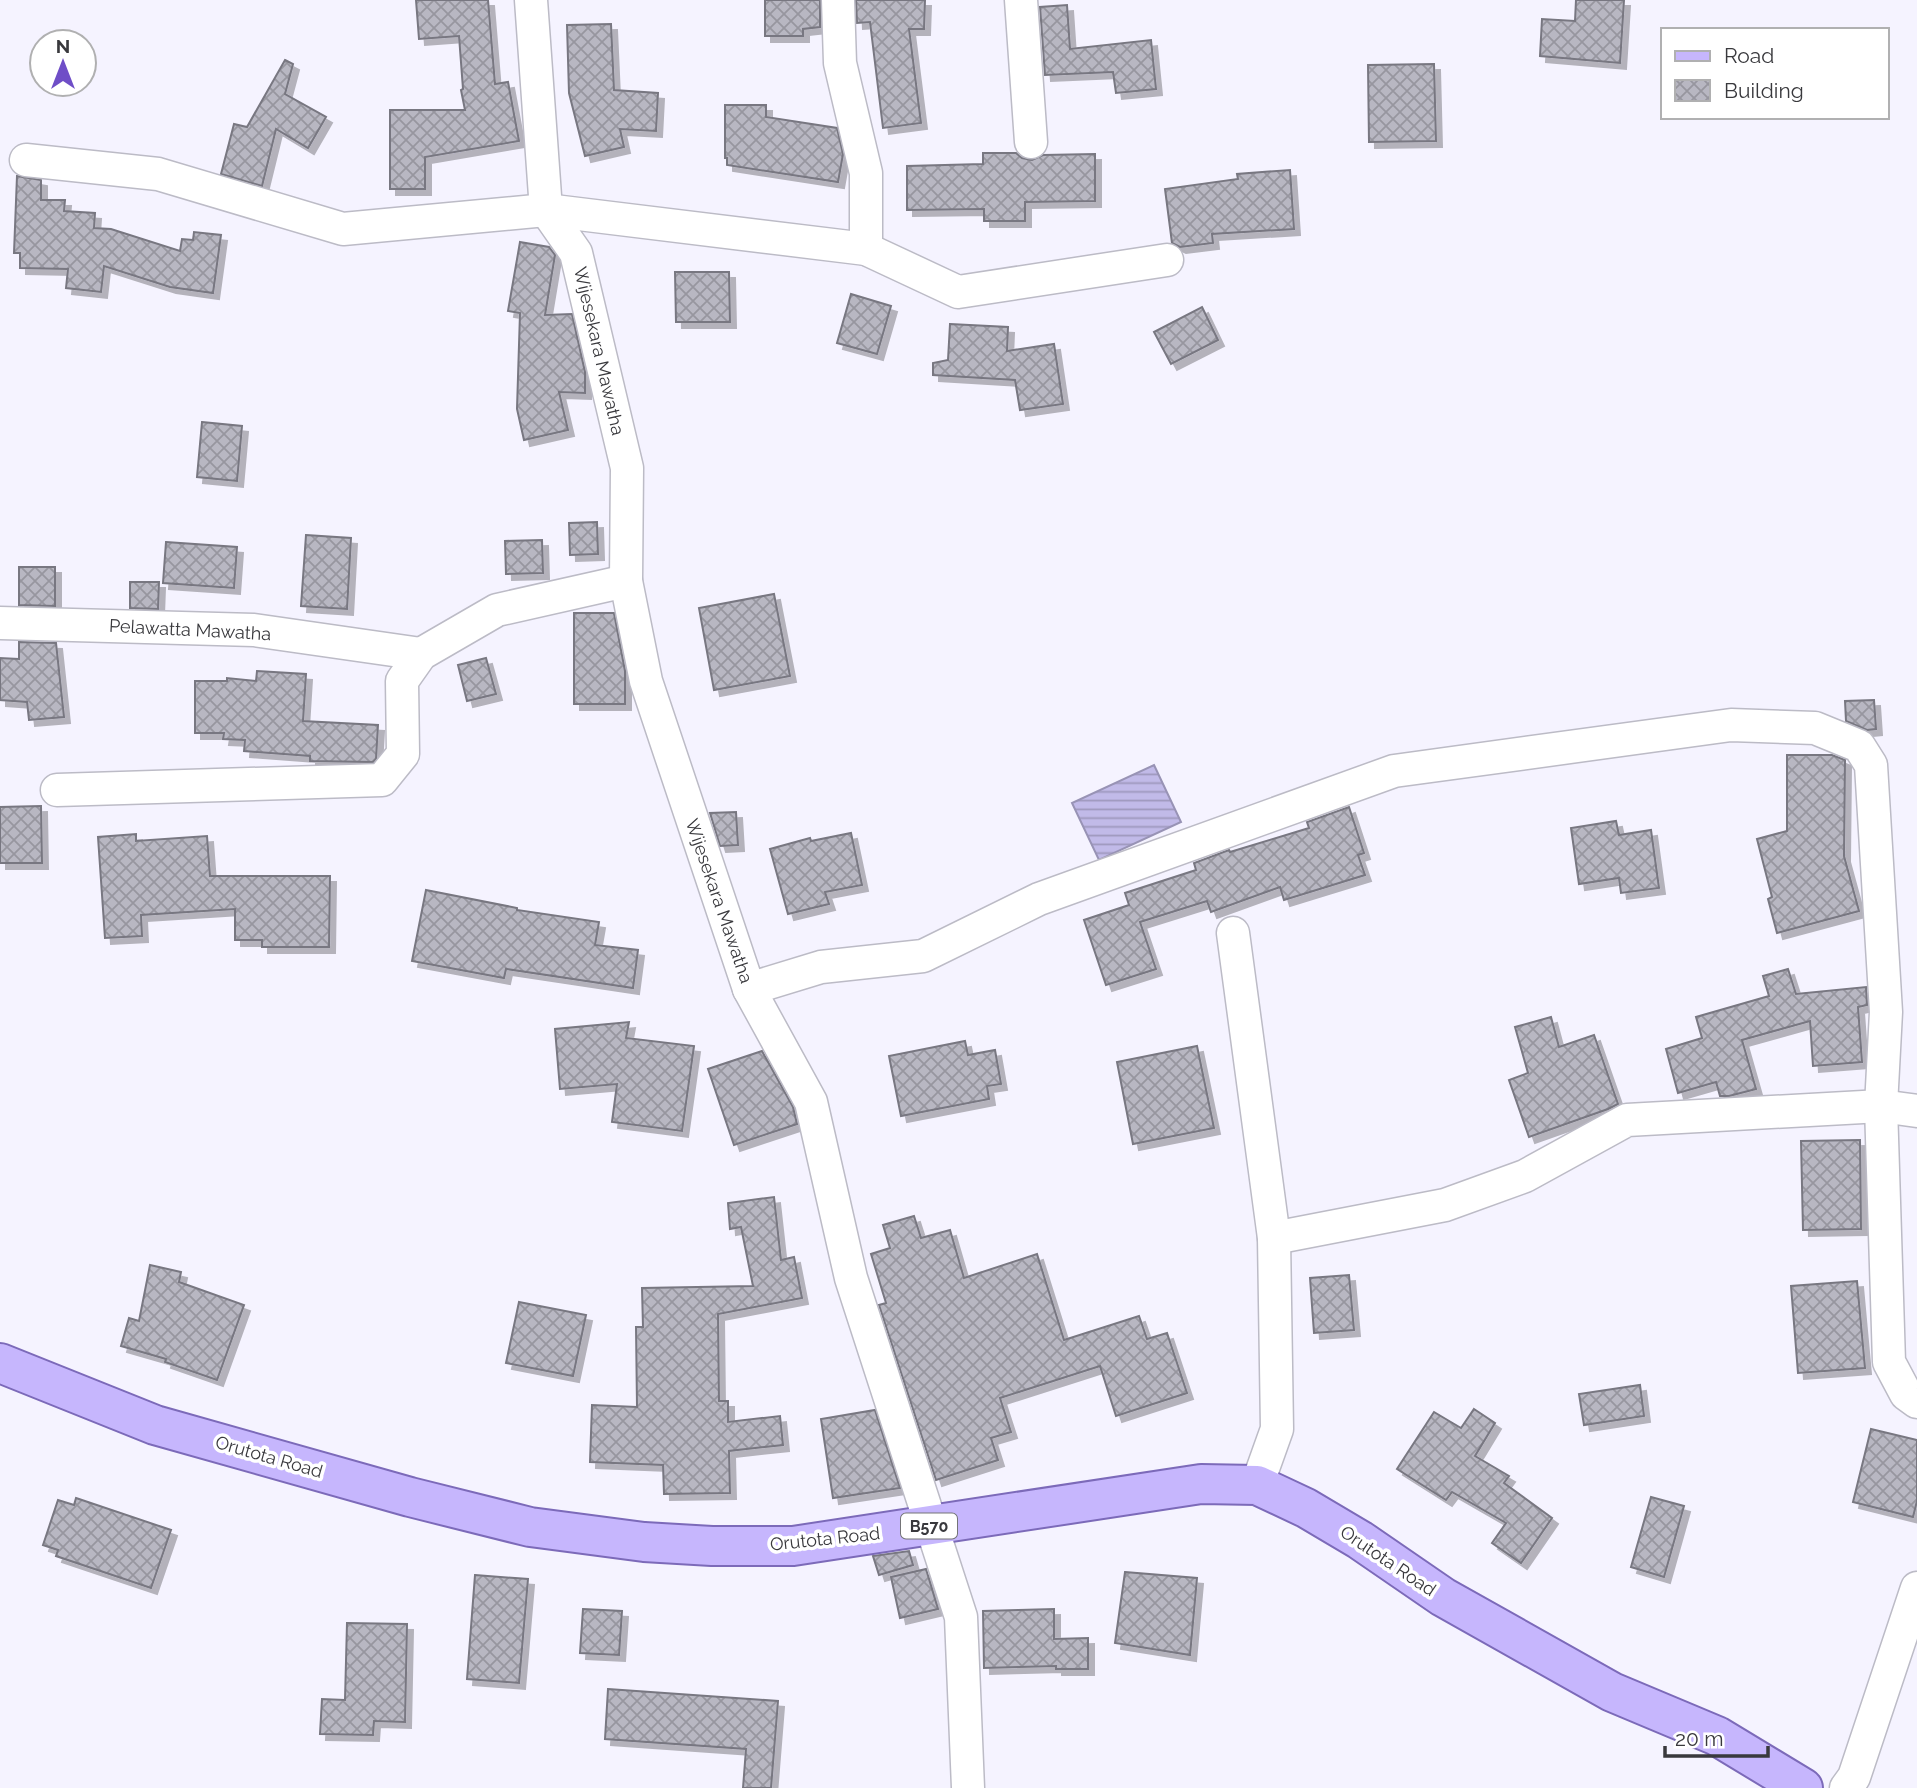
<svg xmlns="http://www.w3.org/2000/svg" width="1917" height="1788" viewBox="0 0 1917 1788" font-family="Raleway,sans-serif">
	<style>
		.water { fill: url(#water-rules); stroke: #9893b5; stroke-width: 2 }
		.building { fill: url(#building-cross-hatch); stroke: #787781; stroke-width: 2; filter: url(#shadow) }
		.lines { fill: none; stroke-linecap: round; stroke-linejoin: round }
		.minor-casing { stroke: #bcbbc6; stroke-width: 35 }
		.primary-casing { stroke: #7c6ab9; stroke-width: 42 }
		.minor { stroke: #fff; stroke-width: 32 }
		.primary { stroke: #c6b6fd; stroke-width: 38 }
		.labels { text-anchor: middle; stroke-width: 7; stroke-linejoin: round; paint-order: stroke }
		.shield { fill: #fff; stroke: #747477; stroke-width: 2 }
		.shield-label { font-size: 16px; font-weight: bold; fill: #39393d }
		.street-label { font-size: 18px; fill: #39393d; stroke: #fff }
	</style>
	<defs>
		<pattern id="water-rules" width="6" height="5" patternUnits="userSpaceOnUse" patternTransform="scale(1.75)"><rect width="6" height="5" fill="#c1bae8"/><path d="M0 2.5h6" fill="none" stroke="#9e98bd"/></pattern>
		<pattern id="building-cross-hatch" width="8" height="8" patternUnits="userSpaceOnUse" patternTransform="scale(1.75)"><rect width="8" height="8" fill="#b8b7c2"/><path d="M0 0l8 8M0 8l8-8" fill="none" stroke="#97969f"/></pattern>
		<filter id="shadow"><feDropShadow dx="6" dy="6" stdDeviation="0" flood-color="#0004"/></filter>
	</defs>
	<rect width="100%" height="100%" fill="#f5f3ff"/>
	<!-- water -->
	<path class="water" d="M 1154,765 L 1181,822 L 1099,860 L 1072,803 Z"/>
	<!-- building -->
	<g class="building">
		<path d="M 416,0 L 488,0 L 495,84 L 508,82 L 519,141 L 425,157 L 425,189 L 390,189 L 390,110 L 465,110 L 461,90 L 463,89 L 459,36 L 419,39 Z"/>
		<path d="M 765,0 L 820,0 L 820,27 L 803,29 L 803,36 L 765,36 Z"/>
		<path d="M 856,0 L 925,0 L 924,29 L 909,29 L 921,123 L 883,128 L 870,22 L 857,23 Z"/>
		<path d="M 1576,0 L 1624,0 L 1620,63 L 1540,56 L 1542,19 L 1575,21 Z"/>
		<path d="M 1067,5 L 1070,49 L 1151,40 L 1156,89 L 1116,93 L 1113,72 L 1045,75 L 1040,7 Z"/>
		<path d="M 611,24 L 614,90 L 658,93 L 656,131 L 620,129 L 624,147 L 585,156 L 569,93 L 567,25 Z"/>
		<path d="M 285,60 L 293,64 L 285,94 L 326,117 L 308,148 L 276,129 L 262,186 L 221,174 L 234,124 L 247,127 Z"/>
		<path d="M 1434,64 L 1436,141 L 1369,142 L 1368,65 Z"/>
		<path d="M 725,105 L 766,105 L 766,117 L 837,128 L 843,154 L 838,182 L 727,165 L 727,158 L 725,158 Z"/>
		<path d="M 983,153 L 1016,153 L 1022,158 L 1032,160 L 1043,155 L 1095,154 L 1095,201 L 1025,202 L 1025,221 L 984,221 L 984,209 L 907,210 L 907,166 L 983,164 Z"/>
		<path d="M 1290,170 L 1294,229 L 1212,234 L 1213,243 L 1180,247 L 1172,243 L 1165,189 L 1238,179 L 1237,174 Z"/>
		<path d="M 17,176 L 41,180 L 41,200 L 65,200 L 64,211 L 95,213 L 94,228 L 111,229 L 180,251 L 182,239 L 193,240 L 194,232 L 221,235 L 213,293 L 170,287 L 104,266 L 101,292 L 66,288 L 68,269 L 20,268 L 20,253 L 14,253 Z"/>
		<path d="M 520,242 L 549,247 L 555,255 L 545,315 L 572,314 L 585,372 L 585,393 L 559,392 L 568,430 L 524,440 L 517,409 L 520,313 L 508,311 Z"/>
		<path d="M 675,272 L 729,272 L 730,322 L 676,322 Z"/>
		<path d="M 851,294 L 891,306 L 877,354 L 837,343 Z"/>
		<path d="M 1202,307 L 1218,340 L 1171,364 L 1154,332 Z"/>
		<path d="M 950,324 L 1008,327 L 1007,351 L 1054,344 L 1063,404 L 1020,410 L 1015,380 L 933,375 L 933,363 L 948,360 Z"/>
		<path d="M 202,422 L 242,426 L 237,481 L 197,477 Z"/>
		<path d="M 597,522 L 598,554 L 570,555 L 569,523 Z"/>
		<path d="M 306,535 L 351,538 L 347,609 L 301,606 Z"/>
		<path d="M 542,540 L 543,573 L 506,574 L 505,541 Z"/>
		<path d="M 166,542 L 237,547 L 234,588 L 163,583 Z"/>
		<path d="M 19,567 L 55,567 L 55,606 L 19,605 Z"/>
		<path d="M 130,582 L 159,582 L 158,609 L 130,608 Z"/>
		<path d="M 774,594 L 790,676 L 714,690 L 699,608 Z"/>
		<path d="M 574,613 L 614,613 L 625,671 L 625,704 L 574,704 Z"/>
		<path d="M 19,642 L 56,643 L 64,717 L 29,720 L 27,702 L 0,700 L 0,658 L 19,659 Z"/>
		<path d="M 486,658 L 496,694 L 467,701 L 458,665 Z"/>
		<path d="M 257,671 L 306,674 L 303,721 L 378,725 L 376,759 L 373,762 L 310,761 L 310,756 L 244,751 L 245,740 L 223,739 L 224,733 L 195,733 L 195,681 L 227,681 L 227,678 L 256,681 Z"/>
		<path d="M 1874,700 L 1876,729 L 1867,730 L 1846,721 L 1845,701 Z"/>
		<path d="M 1787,755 L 1832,755 L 1845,760 L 1844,856 L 1859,911 L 1777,933 L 1768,899 L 1772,897 L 1757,839 L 1787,831 Z"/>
		<path d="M 41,806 L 42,863 L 0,863 L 0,807 Z"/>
		<path d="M 1349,807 L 1364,853 L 1358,855 L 1365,875 L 1284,900 L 1280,887 L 1211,912 L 1207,901 L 1140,922 L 1156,969 L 1106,985 L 1084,920 L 1129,905 L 1125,893 L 1196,870 L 1194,863 L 1229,850 L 1230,852 L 1309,828 L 1307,822 Z"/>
		<path d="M 736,812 L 738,845 L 720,846 L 710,813 Z"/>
		<path d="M 1616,821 L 1619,835 L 1651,830 L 1659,888 L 1621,893 L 1619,878 L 1579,884 L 1571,828 Z"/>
		<path d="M 851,833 L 862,885 L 825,892 L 829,904 L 788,914 L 770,849 L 810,838 L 811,841 Z"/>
		<path d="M 136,834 L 136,841 L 207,836 L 210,876 L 330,876 L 329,947 L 262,947 L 262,940 L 235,940 L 235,909 L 141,915 L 142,936 L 105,938 L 98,837 Z"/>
		<path d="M 426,890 L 517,908 L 517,910 L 599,922 L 595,945 L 638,950 L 633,988 L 506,969 L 504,978 L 412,961 Z"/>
		<path d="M 1788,969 L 1796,994 L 1866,987 L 1867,1005 L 1858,1007 L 1862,1062 L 1813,1066 L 1810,1021 L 1742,1040 L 1756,1089 L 1729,1096 L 1720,1096 L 1716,1082 L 1678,1093 L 1666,1049 L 1702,1038 L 1696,1017 L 1769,996 L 1763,976 Z"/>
		<path d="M 1551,1017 L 1559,1047 L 1594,1035 L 1618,1104 L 1608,1109 L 1529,1137 L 1509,1080 L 1528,1073 L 1515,1027 Z"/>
		<path d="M 629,1022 L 626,1038 L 694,1046 L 682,1131 L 612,1122 L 617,1084 L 560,1089 L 555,1029 Z"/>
		<path d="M 965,1041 L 968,1055 L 995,1050 L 1001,1084 L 987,1086 L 989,1099 L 901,1116 L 889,1056 Z"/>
		<path d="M 1197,1046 L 1214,1128 L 1133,1144 L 1117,1062 Z"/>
		<path d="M 762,1051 L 793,1107 L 797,1124 L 734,1145 L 708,1069 Z"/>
		<path d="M 1860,1140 L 1861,1229 L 1803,1230 L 1801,1141 Z"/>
		<path d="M 774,1197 L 781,1260 L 794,1257 L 802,1298 L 718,1314 L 719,1401 L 728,1401 L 728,1422 L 780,1416 L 783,1445 L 729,1451 L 730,1493 L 664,1494 L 663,1465 L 590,1462 L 592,1405 L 637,1407 L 636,1327 L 643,1327 L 642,1288 L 753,1286 L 741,1227 L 730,1229 L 728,1203 Z"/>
		<path d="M 914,1216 L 921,1238 L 950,1230 L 964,1278 L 1037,1254 L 1064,1340 L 1139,1316 L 1147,1339 L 1167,1333 L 1187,1393 L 1116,1416 L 1100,1366 L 1000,1398 L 1011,1432 L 991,1438 L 998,1460 L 936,1480 L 879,1305 L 886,1303 L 871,1254 L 890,1248 L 883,1225 Z"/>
		<path d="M 150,1265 L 181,1272 L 179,1282 L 244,1305 L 217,1380 L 165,1362 L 166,1359 L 121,1346 L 129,1318 L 139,1321 Z"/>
		<path d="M 1349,1275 L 1354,1330 L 1314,1333 L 1310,1278 Z"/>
		<path d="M 1857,1281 L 1865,1368 L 1798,1373 L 1791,1286 Z"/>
		<path d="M 519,1302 L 586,1315 L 573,1376 L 506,1363 Z"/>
		<path d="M 1640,1385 L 1644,1416 L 1584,1425 L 1579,1394 Z"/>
		<path d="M 1474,1409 L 1495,1423 L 1475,1456 L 1509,1476 L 1504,1483 L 1552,1518 L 1521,1563 L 1492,1543 L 1506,1523 L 1452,1492 L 1446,1500 L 1397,1469 L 1434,1412 L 1461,1428 Z"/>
		<path d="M 875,1410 L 900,1488 L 833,1498 L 821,1419 Z"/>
		<path d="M 1871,1429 L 1917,1440 L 1917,1501 L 1913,1517 L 1853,1502 Z"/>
		<path d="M 1651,1497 L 1684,1506 L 1664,1577 L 1631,1567 Z"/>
		<path d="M 76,1498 L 171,1530 L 151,1588 L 56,1556 L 58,1550 L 43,1545 L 58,1500 L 74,1505 Z"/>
		<path d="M 909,1551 L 913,1565 L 879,1575 L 873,1556 Z"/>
		<path d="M 926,1569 L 938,1609 L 900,1618 L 891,1577 Z"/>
		<path d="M 1125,1572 L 1197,1578 L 1190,1655 L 1115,1643 Z"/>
		<path d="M 475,1575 L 528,1579 L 519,1683 L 467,1679 Z"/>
		<path d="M 583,1609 L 622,1611 L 619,1655 L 580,1653 Z"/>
		<path d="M 1054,1609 L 1054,1639 L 1088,1638 L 1088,1669 L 1056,1669 L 1056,1666 L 984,1668 L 983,1611 Z"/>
		<path d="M 347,1623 L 407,1624 L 405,1722 L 374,1721 L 373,1735 L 320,1734 L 322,1699 L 345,1700 Z"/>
		<path d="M 608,1689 L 778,1701 L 771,1788 L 743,1788 L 746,1749 L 605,1739 Z"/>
	</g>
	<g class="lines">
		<defs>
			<g id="minor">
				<path d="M 531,0 L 546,210 L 576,253 L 627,468 L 626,581 L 646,681 L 749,989 L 811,1102 L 851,1278 L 961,1617 L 968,1788"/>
				<path d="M 838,0 L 840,63 L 866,173 L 866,249"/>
				<path d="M 1021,0 L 1031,142"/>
				<path d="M 26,160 L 158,174 L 343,229 L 546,210 L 866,249 L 958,292 L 1167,260"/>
				<path d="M 0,623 L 254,630 L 421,654"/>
				<path d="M 57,790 L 382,780 L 403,754 L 402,681 L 421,654 L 497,610 L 626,581"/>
				<path d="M 1233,933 L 1274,1238 L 1277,1429 L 1257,1485"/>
				<path d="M 749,989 L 821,967 L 923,956 L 1039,899 L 1394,771 L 1731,725 L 1815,728 L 1859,746 L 1871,765 L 1886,1012 L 1881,1106 L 1889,1362 L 1906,1394 L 1917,1402"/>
				<path d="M 1274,1238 L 1445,1205 L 1525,1176 L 1627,1120 L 1881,1106 L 1917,1111"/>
				<path d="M 1846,1788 L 1854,1777 L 1917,1588"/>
			</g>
			<path id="primary" d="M 0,1363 L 155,1425 L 410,1497 L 530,1527 L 644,1542 L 712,1546 L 793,1546 L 1201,1484 L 1257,1485 L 1306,1508 L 1360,1540 L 1443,1597 L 1612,1692 L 1717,1736 L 1803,1788"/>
		</defs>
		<!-- minor casing -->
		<use href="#minor" class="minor-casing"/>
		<!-- primary casing -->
		<use href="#primary" class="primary-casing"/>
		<!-- minor -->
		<use href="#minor" class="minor"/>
		<!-- primary -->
		<use href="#primary" class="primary"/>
	</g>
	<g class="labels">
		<!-- shield labels -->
		<rect class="shield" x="901" y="1513.5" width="56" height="25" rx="5"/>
		<g class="shield-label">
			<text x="929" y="1532">B570</text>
		</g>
		<!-- street labels -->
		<g class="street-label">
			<text transform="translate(599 351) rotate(77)" y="6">Wijesekara Mawatha</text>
			<text transform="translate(190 630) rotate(3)" y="6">Pelawatta Mawatha</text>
			<text transform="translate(719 901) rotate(71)" y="6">Wijesekara Mawatha</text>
			<text transform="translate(269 1457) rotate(16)" y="6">Orutota Road</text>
			<text transform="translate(825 1539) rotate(-6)" y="6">Orutota Road</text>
			<text transform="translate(1388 1561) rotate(34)" y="6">Orutota Road</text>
		</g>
	</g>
	<!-- legend -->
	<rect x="1661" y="28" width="228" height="91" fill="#ffffff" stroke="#b0b0b1" stroke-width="2"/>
	<rect x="1675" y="51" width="35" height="10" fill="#c6b6fd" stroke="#b0b0b1" stroke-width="2"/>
	<text x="1724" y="63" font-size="21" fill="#39393d">Road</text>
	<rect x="1675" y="80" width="35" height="21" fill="url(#building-cross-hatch)" stroke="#b0b0b1" stroke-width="2"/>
	<text x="1724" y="98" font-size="21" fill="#39393d">Building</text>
	<!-- north arrow -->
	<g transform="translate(63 63)"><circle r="33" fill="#ffffff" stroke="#b0b0b1" stroke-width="2"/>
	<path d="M0-5L12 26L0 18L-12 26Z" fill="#6f4ec7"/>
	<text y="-10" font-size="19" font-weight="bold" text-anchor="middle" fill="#39393d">N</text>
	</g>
	<!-- scale -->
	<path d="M1665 1746v10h103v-10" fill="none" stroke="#39393d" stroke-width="3.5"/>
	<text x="1675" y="1746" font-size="21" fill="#39393d" stroke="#ffffff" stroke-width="5" paint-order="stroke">20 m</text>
</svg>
